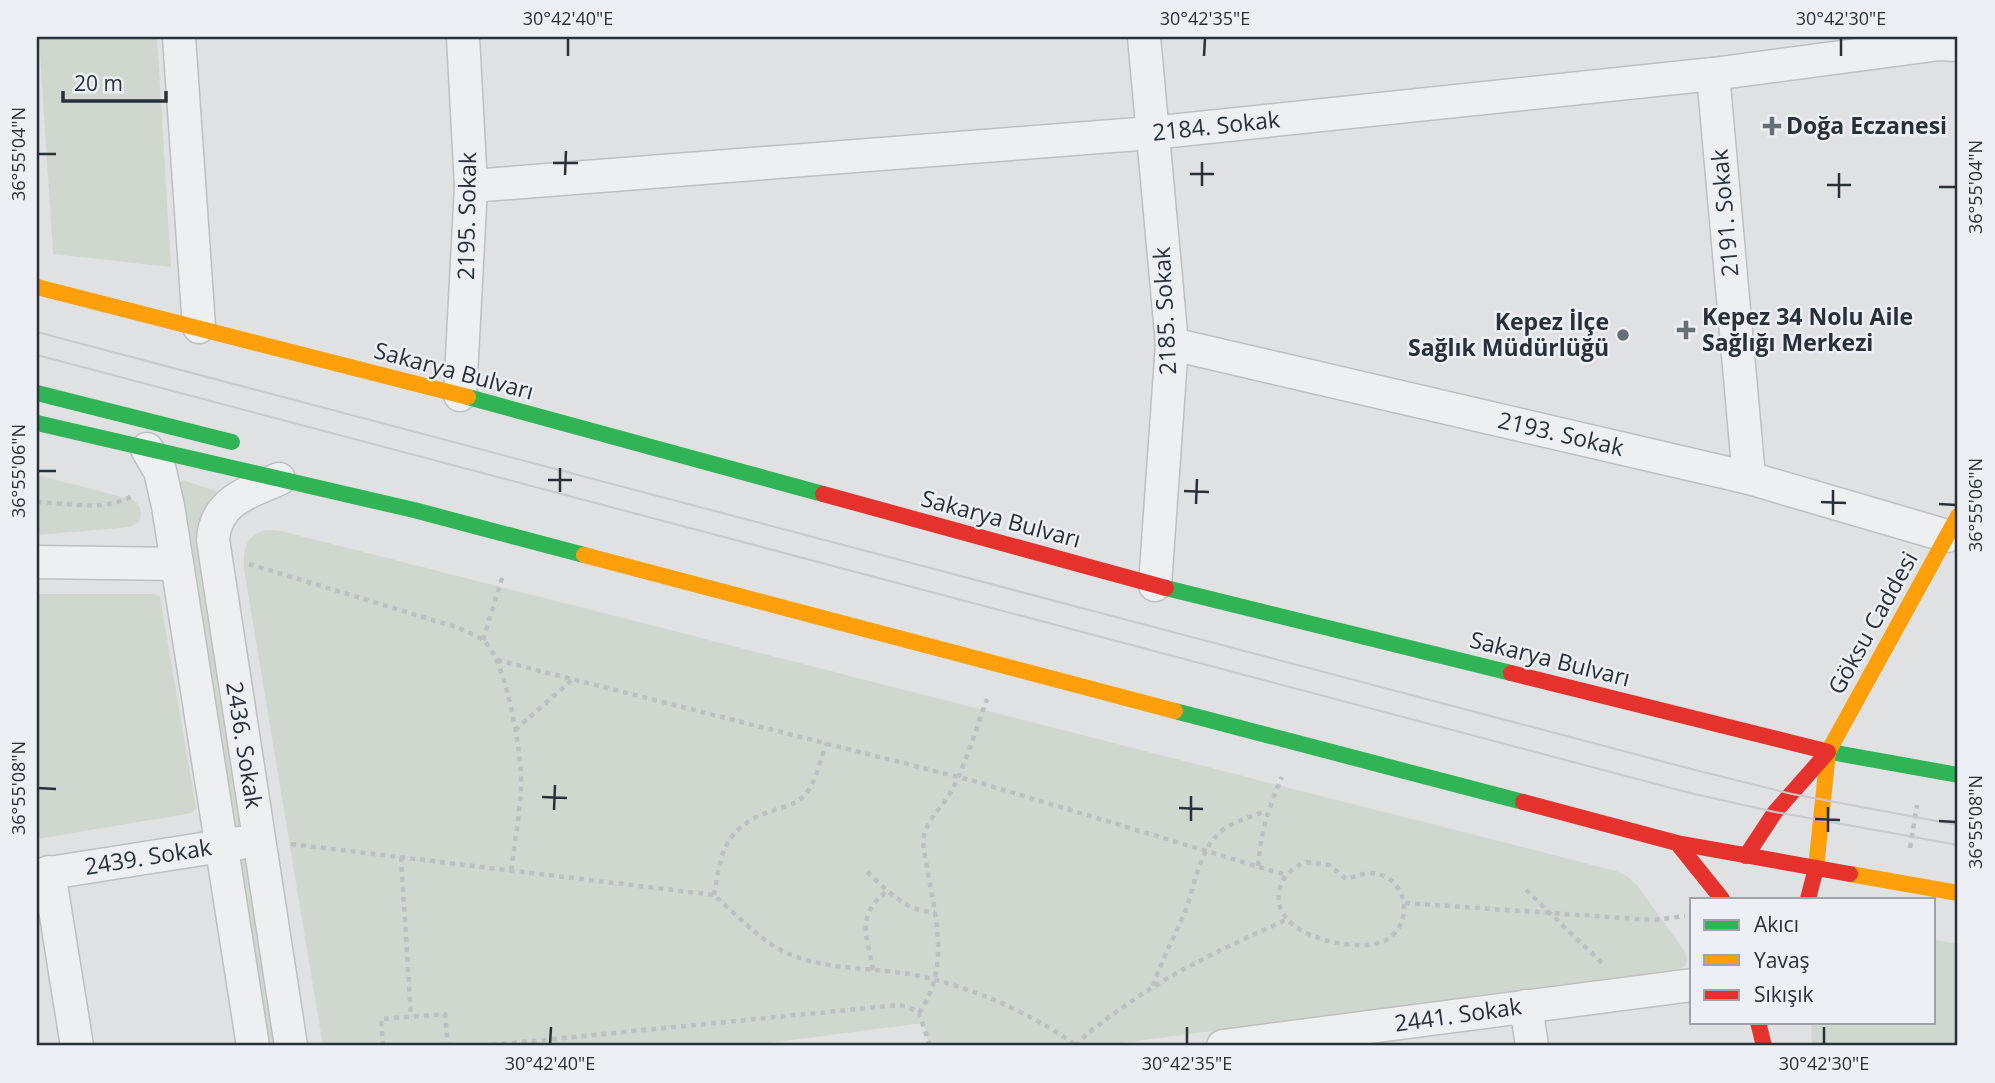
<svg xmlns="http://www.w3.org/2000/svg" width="1995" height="1083" viewBox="0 0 1995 1083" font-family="'Open Sans',sans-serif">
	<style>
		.green { fill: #d0d7cf }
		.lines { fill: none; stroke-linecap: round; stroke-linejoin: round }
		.street-casing { stroke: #bdbfc1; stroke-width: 35 }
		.path { stroke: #bdc0c2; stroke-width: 4.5; stroke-dasharray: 5 5; stroke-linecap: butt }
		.street { stroke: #eeeff0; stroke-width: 32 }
		.fast { stroke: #30b455; stroke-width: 16 }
		.slow { stroke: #ff9f0a; stroke-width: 16 }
		.jam { stroke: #e5322d; stroke-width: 16 }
		.tram { stroke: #c7c9cb; stroke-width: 2 }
		.ticks { fill: none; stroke: #28303a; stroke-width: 2.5 }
		.poi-dot { fill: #686e75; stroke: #eceff3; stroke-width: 2.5 }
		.labels { text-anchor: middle; stroke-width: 5; stroke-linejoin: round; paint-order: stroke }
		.street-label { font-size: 23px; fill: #28303a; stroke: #eceff3 }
		.poi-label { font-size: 23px; font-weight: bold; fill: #28303a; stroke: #eceff3; text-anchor: start }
		.neatline { fill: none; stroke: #28303a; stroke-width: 2.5 }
		.ticks-label { font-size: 18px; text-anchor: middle; fill: #28303a }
	</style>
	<rect width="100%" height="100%" fill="#dfe1e3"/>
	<!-- green -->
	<g class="green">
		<path d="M 39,37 L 157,37 L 171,267 L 53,254 Z"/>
		<path d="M 37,475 L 133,500 C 142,507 142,512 139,522 L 130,527 L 37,535 Z"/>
		<path d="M 183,480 L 216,491 L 218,495 L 246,830 L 230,833 L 177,484 Z"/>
		<path d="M 266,530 L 281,531 L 1616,871 L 1627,876 L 1637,885 L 1685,952 L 1687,959 L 1685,966 L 1679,969 L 1099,1046 L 930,1046 L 923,1023 L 745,1046 L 323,1046 L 244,569 C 243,550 245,535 266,530 Z"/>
		<path d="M 37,594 L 153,594 L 160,597 L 196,808 L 191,813 L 37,839 Z"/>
		<path d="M 250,851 L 280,1046 L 263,1046 L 234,855 Z"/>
		<path d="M 1934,940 L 1958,944 L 1958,1046 L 1812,1046 L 1811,1022 L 1934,1022 Z"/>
	</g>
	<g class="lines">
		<defs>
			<g id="street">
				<path d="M 179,37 L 199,327"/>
				<path d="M 1144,37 L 1172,344 L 1155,585"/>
				<path d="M 1713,74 L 1749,478"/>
				<path d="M 471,186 L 1151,133 L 1713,74 L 1940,44 L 1958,45"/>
				<path d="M 1172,344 L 1749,478 L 1947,536"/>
				<path d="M 460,395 L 471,186 L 463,37"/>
				<path d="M 147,449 L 160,471 L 168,506 L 253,1046"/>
				<path d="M 279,479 C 249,492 215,501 213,540 L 291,1046"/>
				<path d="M 37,562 L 177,564"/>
				<path d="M 49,872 L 77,1046"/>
				<path d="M 37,875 L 240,843"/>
				<path d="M 1526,1006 L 1532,1046"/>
				<path d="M 1223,1046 L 1692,985"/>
			</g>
		</defs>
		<!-- street casing -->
		<use href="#street" class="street-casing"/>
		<!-- path -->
		<g class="path">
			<path d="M 37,502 C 67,503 105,512 132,496"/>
			<path d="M 249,564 L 459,628 C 466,632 476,635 483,640 C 506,658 522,754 521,784 C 520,813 515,842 511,870"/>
			<path d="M 483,640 L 503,575"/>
			<path d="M 497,660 L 974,781 L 1286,875"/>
			<path d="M 515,730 L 572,680"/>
			<path d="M 291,844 L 714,895 C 737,915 761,942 789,954 C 830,971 873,967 915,975 C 972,987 1029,1012 1076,1045"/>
			<path d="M 1910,848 L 1917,805"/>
			<path d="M 401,857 L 411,1017"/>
			<path d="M 1306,862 L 1329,865 L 1346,879 C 1355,877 1363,873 1372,873 C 1413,877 1415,936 1375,944 C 1345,950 1272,934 1279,892 C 1281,877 1292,868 1306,862 Z"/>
			<path d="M 1258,866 C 1261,831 1268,809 1282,777"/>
			<path d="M 867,872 C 887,890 907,913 935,912"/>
			<path d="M 1526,890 L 1604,965"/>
			<path d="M 714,895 C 721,853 724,828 769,812 C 780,808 794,805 803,797 C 816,784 820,759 827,743"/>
			<path d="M 1405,903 L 1654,920 L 1685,916"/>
			<path d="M 873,970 C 867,935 855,916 887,891"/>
			<path d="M 1153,986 C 1161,962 1172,941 1183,917 C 1194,891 1197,855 1218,834 C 1230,822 1251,817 1266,811"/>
			<path d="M 919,1013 C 956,960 929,899 923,841 C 926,818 943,808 953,788 C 967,760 976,729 987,699"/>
			<path d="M 383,1046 L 381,1019 L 445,1014 L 448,1046"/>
			<path d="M 482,1046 L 898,1005 L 908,1007 L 919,1013 L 930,1046"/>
			<path d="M 1076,1046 C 1083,1035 1097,1027 1108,1018 C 1163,976 1223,948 1286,920"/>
		</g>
		<!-- street -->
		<use href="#street" class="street"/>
		<!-- fast -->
		<g class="fast">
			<path d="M 37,393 L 232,442"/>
			<path d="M 468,397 L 823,494"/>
			<path d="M 37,423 L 414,510 L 584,555"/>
			<path d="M 1166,588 L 1511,673"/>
			<path d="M 1175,711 L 1523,802"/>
			<path d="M 1825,751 L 1958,775"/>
		</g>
		<!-- slow -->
		<g class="slow">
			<path d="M 37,287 L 468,397"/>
			<path d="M 584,555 L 1175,711"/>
			<path d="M 1828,752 L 1958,516"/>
			<path d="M 1816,868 L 1828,752"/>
			<path d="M 1850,874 L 1958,893"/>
		</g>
		<!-- jam -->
		<g class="jam">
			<path d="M 823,494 L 1166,588"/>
			<path d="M 1511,673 L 1825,751"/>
			<path d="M 1523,802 L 1677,843 L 1850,874"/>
			<path d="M 1677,843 L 1722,899"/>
			<path d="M 1746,856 L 1775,812 L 1828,752"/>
			<path d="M 1808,899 L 1816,868"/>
			<path d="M 1758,1022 L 1764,1046"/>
		</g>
		<!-- tram -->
		<g class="tram">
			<path d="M 37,332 L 1695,770 L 1792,794 L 1958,825"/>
			<path d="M 37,355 L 1690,793 L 1775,812 L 1958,845"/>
		</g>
	</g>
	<!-- ticks -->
	<path class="ticks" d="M 568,56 L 568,38M 1204,56 L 1205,38M 1841,56 L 1841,38M 38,154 L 56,154M 553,163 L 578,163M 1190,174 L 1214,174M 565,175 L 566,151M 1827,185 L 1851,185M 1202,186 L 1202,162M 1939,187 L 1956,187M 1839,198 L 1839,173M 38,471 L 56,471M 548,480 L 572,480M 1184,491 L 1209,492M 560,492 L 560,468M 1821,502 L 1846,503M 1196,504 L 1197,479M 1939,504 L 1956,505M 1833,515 L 1833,490M 38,788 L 56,789M 542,797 L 567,798M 1179,808 L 1203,809M 554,810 L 555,785M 1815,819 L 1840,820M 1191,821 L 1191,796M 1939,821 L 1956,822M 1828,832 L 1828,807M 550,1044 L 551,1027M 1187,1044 L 1187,1027M 1824,1044 L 1824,1027"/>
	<!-- markers -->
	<g class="poi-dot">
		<path d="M1768.5 115.5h7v7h7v7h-7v7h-7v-7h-7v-7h7z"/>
		<path d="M1682.5 319.5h7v7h7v7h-7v7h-7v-7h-7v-7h7z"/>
		<circle cx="1623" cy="335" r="7"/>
	</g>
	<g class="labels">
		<!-- street labels -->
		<g class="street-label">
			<text transform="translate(1216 126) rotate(-6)" y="8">2184. Sokak</text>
			<text transform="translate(1725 213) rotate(-95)" y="8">2191. Sokak</text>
			<text transform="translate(467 216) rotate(-89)" y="8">2195. Sokak</text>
			<text transform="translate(1165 311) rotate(-93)" y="8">2185. Sokak</text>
			<text transform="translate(454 371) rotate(15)" y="8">Sakarya Bulvarı</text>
			<text transform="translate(1561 434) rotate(13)" y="8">2193. Sokak</text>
			<text transform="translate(1001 519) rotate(15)" y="8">Sakarya Bulvarı</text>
			<text transform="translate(1873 623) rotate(-61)" y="8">Göksu Caddesi</text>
			<text transform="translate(1550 659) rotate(14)" y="8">Sakarya Bulvarı</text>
			<text transform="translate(244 745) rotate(81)" y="8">2436. Sokak</text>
			<text transform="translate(148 857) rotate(-9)" y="8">2439. Sokak</text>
			<text transform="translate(1458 1015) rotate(-8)" y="8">2441. Sokak</text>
		</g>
		<!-- poi labels -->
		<g class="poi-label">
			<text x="1786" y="134">Doğa Eczanesi</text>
			<text x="1702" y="325">Kepez 34 Nolu Aile<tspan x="1702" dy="26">Sağlığı Merkezi</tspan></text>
			<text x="1609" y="330" text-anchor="end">Kepez İlçe<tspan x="1609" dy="26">Sağlık Müdürlüğü</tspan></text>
		</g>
	</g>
	<!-- border -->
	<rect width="1995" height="1083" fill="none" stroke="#eceff3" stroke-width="77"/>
	<!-- legend -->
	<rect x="1690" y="898" width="245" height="126" fill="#eceff3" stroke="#9ea3a9" stroke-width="2"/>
	<rect x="1704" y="920" width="35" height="10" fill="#30b455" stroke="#9ea3a9" stroke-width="2"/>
	<text x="1754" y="932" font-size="21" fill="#28303a">Akıcı</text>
	<rect x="1704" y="955" width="35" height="10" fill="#ff9f0a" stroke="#9ea3a9" stroke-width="2"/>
	<text x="1754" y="968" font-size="21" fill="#28303a">Yavaş</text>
	<rect x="1704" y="990" width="35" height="10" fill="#e5322d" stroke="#9ea3a9" stroke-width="2"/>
	<text x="1754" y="1002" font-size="21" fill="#28303a">Sıkışık</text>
	<!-- scale -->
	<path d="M63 91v10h103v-10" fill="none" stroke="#28303a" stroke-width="3.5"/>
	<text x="74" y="91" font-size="21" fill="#28303a" stroke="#eceff3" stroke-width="5" paint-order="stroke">20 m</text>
	<rect x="38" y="38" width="1918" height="1006" class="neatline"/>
	<g class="ticks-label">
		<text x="568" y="25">30°42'40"E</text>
		<text x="1205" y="25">30°42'35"E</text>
		<text x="1841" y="25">30°42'30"E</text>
		<text transform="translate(19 154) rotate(-90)" y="6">36°55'04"N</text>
		<text transform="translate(1976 187) rotate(-90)" y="6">36°55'04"N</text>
		<text transform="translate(19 471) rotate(-90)" y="6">36°55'06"N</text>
		<text transform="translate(1976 505) rotate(-90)" y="6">36°55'06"N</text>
		<text transform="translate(19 788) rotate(-90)" y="6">36°55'08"N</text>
		<text transform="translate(1976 822) rotate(-90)" y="6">36°55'08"N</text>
		<text x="550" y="1070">30°42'40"E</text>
		<text x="1187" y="1070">30°42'35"E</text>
		<text x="1824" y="1070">30°42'30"E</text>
	</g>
</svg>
